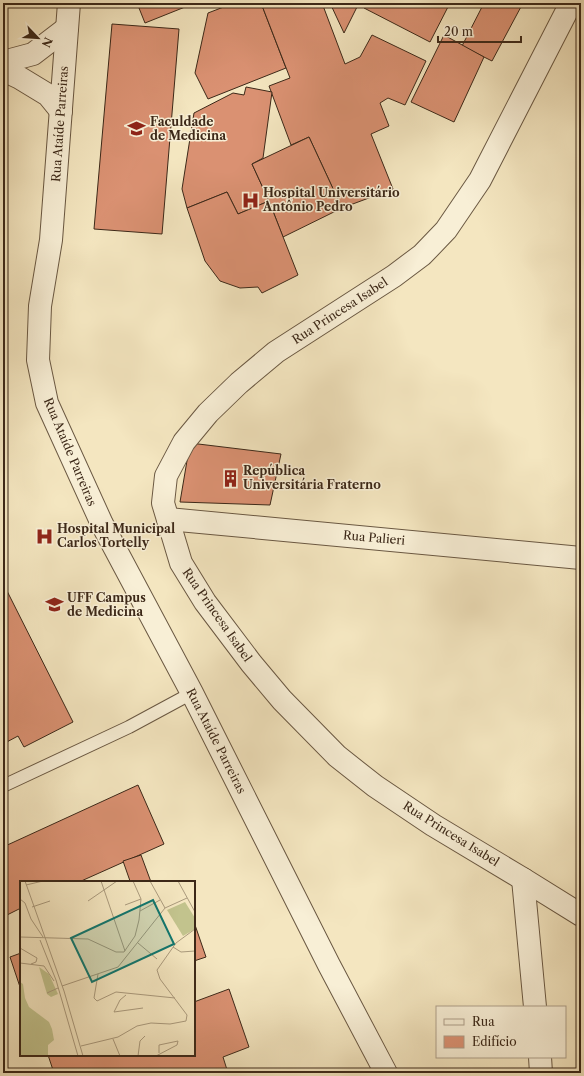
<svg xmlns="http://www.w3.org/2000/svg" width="584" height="1076" viewBox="0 0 584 1076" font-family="'Libre Caslon Text',serif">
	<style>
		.building { fill: #da9172; stroke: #3c2818 }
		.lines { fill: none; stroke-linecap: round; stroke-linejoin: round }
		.lane-casing { stroke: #6a5842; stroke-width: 14 }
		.street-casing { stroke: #6a5842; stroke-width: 24 }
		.lane { stroke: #f8efd6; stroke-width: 12 }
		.street { stroke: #f8efd6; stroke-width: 22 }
		.labels { text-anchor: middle; stroke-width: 3; stroke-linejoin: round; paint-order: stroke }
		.poi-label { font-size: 12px; font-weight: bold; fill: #3c2818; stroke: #f8efd6; text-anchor: start }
		.street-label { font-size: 12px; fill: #3c2818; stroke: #f8efd6 }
		.inset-road { fill: none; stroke: #aa9a7d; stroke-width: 1 }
		.view { fill: #0f766e; fill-opacity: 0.15; stroke: #0f766e; stroke-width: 2 }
		.inset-edge { fill: none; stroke: #3c2818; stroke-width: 2 }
	</style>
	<rect width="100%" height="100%" fill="#f4e6c0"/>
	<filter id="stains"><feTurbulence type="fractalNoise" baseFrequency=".005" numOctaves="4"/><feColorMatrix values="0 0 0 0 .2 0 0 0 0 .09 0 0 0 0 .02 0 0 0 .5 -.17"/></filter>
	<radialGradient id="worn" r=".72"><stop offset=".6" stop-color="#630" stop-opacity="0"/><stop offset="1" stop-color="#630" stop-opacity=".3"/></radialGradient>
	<!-- building -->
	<g class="building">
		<path d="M 137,3 L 195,3 L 145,23 Z"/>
		<path d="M 234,3 L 261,3 L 286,68 L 208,99 L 195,73 L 208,13 Z"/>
		<path d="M 261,3 L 322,3 L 345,64 L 360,57 L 372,35 L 426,61 L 405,105 L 388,98 L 380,103 L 389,126 L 371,134 L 393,189 L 342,208 L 309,137 L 291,145 L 269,86 L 290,78 Z"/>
		<path d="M 330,3 L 359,3 L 344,33 Z"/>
		<path d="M 367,3 L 450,3 L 430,42 L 364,8 Z"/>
		<path d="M 484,3 L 523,3 L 492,61 L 462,46 Z"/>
		<path d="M 112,24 L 179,29 L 162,234 L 94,229 Z"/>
		<path d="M 444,35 L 484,57 L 454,122 L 411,102 Z"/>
		<path d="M 246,87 L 272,92 L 263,158 L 252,164 L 269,201 L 238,214 L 227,192 L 187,208 L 182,189 L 194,113 L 233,93 L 244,95 Z"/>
		<path d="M 309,137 L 342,208 L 283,237 L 269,201 L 252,164 Z"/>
		<path d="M 227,192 L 238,214 L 269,201 L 298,275 L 262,293 L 258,287 L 240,288 L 220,281 L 205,261 L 187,208 Z"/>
		<path d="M 190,443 L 281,454 L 270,505 L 180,502 Z"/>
		<path d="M 3,583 L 73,722 L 24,747 L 18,736 L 3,744 Z"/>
		<path d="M 138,785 L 164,844 L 79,882 L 21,882 L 21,908 L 3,917 L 3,847 Z"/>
		<path d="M 141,855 L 151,882 L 127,882 L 130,881 L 123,861 Z"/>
		<path d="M 194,922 L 206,957 L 194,961 Z"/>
		<path d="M 21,953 L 21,990 L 10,957 Z"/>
		<path d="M 229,989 L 249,1047 L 223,1057 L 228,1073 L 54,1073 L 48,1055 L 194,1055 L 194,1002 Z"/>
	</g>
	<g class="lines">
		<defs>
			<path id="lane" d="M 3,786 L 129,727 L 192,693"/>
			<g id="street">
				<path d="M 69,3 L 51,240 L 40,306 L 38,360 L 47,403 L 102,524 L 192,693 L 329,965 L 386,1073"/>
				<path d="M 571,3 L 480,180 L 446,230 L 422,255 L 394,276 L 276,352 L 239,383 L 208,413 L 184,442 L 166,476 L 163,503 L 181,563 L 205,602 L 251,663 L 282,700 L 337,756 L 375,786 L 433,825 L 523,879 L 581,915"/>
				<path d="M 3,62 L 33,54 L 67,28"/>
				<path d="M 3,70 L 20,78 L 48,95 L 61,111"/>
				<path d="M 168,519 L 581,558"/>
				<path d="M 523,879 L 535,1007"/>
				<path d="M 540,1057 L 541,1073"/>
			</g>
		</defs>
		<!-- lane casing -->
		<use href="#lane" class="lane-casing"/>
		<!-- street casing -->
		<use href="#street" class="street-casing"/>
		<!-- lane -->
		<use href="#lane" class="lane"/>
		<!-- street -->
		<use href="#street" class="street"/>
	</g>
	<!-- icons -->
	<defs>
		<symbol id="university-bare" viewBox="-9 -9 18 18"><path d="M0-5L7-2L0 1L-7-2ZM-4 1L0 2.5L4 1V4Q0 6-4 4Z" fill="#8f2418" stroke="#f8efd6" stroke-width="2.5" paint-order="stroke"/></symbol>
		<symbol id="hospital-bare" viewBox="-9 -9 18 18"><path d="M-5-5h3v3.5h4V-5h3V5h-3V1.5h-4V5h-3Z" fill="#8f2418" stroke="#f8efd6" stroke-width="2.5" paint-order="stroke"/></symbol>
		<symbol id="building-bare" viewBox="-9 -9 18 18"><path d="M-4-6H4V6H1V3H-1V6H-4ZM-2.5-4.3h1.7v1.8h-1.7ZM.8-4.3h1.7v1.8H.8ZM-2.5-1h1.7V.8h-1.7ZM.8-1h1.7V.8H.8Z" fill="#8f2418" stroke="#f8efd6" stroke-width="2.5" paint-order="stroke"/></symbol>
	</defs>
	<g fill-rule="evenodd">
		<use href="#university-bare" x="124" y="116" width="25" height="25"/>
		<use href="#hospital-bare" x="238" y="188" width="25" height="25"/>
		<use href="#building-bare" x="218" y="466" width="25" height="25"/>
		<use href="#hospital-bare" x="32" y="524" width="25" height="25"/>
		<use href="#university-bare" x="42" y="592" width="25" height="25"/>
	</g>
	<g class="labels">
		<!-- poi labels -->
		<g class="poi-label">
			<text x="150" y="126">Faculdade<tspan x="150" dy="14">de Medicina</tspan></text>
			<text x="263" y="197">Hospital Universitário<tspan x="263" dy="14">Antônio Pedro</tspan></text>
			<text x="243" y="475">República<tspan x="243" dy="14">Universitária Fraterno</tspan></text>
			<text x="57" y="533">Hospital Municipal<tspan x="57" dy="14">Carlos Tortelly</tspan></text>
			<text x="67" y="602">UFF Campus<tspan x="67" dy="14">de Medicina</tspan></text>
		</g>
		<!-- street labels -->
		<g class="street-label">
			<text transform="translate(60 124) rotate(-86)" y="4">Rua Ataíde Parreiras</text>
			<text transform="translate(340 311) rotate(-33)" y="4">Rua Princesa Isabel</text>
			<text transform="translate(70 452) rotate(67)" y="4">Rua Ataíde Parreiras</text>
			<text transform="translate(374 538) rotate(5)" y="4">Rua Palieri</text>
			<text transform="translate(217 615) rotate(55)" y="4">Rua Princesa Isabel</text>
			<text transform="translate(216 741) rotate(63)" y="4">Rua Ataíde Parreiras</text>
			<text transform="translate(451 834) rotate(32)" y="4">Rua Princesa Isabel</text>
		</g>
	</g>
	<!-- overview -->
	<g transform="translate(20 881)">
		<rect width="175" height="175" fill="#f4e6c0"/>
		<path d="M 19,86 L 29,93 L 38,113 L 31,116 L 27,113 Z" fill="#c2c38d"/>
		<path d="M 0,101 L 3,103 L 5,117 L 9,126 L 29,141 L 32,148 L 34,159 L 28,164 L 28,175 L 0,175 Z" fill="#c2c38d"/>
		<path d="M 165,21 L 175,37 L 175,48 L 163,55 L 147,29 Z" fill="#c2c38d"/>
		<path class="inset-road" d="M 5,0 L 44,110 L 63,175M 81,0 L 105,70M 130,0 L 145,27M 158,0 L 175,31M 6,4 L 23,0M 0,18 L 5,22 L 11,38 L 23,56M 68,20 L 97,0M 105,24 L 121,18M 12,26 L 30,20M 120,30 L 140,19M 0,56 L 68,58 L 96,71 L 104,71 L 115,55 L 119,39 L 121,18 L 113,0M 20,59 L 36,99 L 58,175M 118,62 L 137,78M 153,66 L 161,71 L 175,70M 0,67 L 17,77 L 16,81 L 11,83M 0,82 L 24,85 L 34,100M 78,93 L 74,117 L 77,120 L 96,111 L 155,117M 42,105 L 98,86 L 145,27 L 167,17M 27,112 L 38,107M 106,114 L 100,119 L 94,131 L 123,127M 93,158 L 100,175M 61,165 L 98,156 L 117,145 L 131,142 L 150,143 L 166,140 L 167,134 L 140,98 L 137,89 L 156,62 L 175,48M 118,175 L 120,160 L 125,155M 136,175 L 157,164 L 158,160 L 139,164 L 139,172"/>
		<path class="view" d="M 133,19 L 154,63 L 72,101 L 51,57 Z"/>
		<rect width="175" height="175" class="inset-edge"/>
	</g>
	<!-- margin -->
	<rect width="584" height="1076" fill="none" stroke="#f4e6c0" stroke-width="16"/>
	<rect x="4" y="4" width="576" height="1068" fill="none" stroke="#3c2818" stroke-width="2"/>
	<rect x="8" y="8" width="568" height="1060" fill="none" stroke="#3c2818"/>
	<!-- legend -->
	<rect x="436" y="1006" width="130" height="52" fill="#f8efd6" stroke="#ad9f8a"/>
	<rect x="444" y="1019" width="20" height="6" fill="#f8efd6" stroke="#ad9f8a"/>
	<text x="472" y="1026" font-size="12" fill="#3c2818">Rua</text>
	<rect x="444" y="1036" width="20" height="12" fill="#da9172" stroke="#ad9f8a"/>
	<text x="472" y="1046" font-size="12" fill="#3c2818">Edifício</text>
	<!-- north arrow -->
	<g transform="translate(38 38) rotate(115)" stroke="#f8efd6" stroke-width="3" paint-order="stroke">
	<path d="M0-3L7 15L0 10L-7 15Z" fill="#3c2818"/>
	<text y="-6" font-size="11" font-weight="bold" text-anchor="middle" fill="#3c2818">N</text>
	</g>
	<!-- scale -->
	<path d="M438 36v6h83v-6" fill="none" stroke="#3c2818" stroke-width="2"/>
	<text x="444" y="36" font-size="12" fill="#3c2818" stroke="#f8efd6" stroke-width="3" paint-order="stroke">20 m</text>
	<rect width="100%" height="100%" filter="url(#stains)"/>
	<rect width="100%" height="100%" fill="url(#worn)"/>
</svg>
